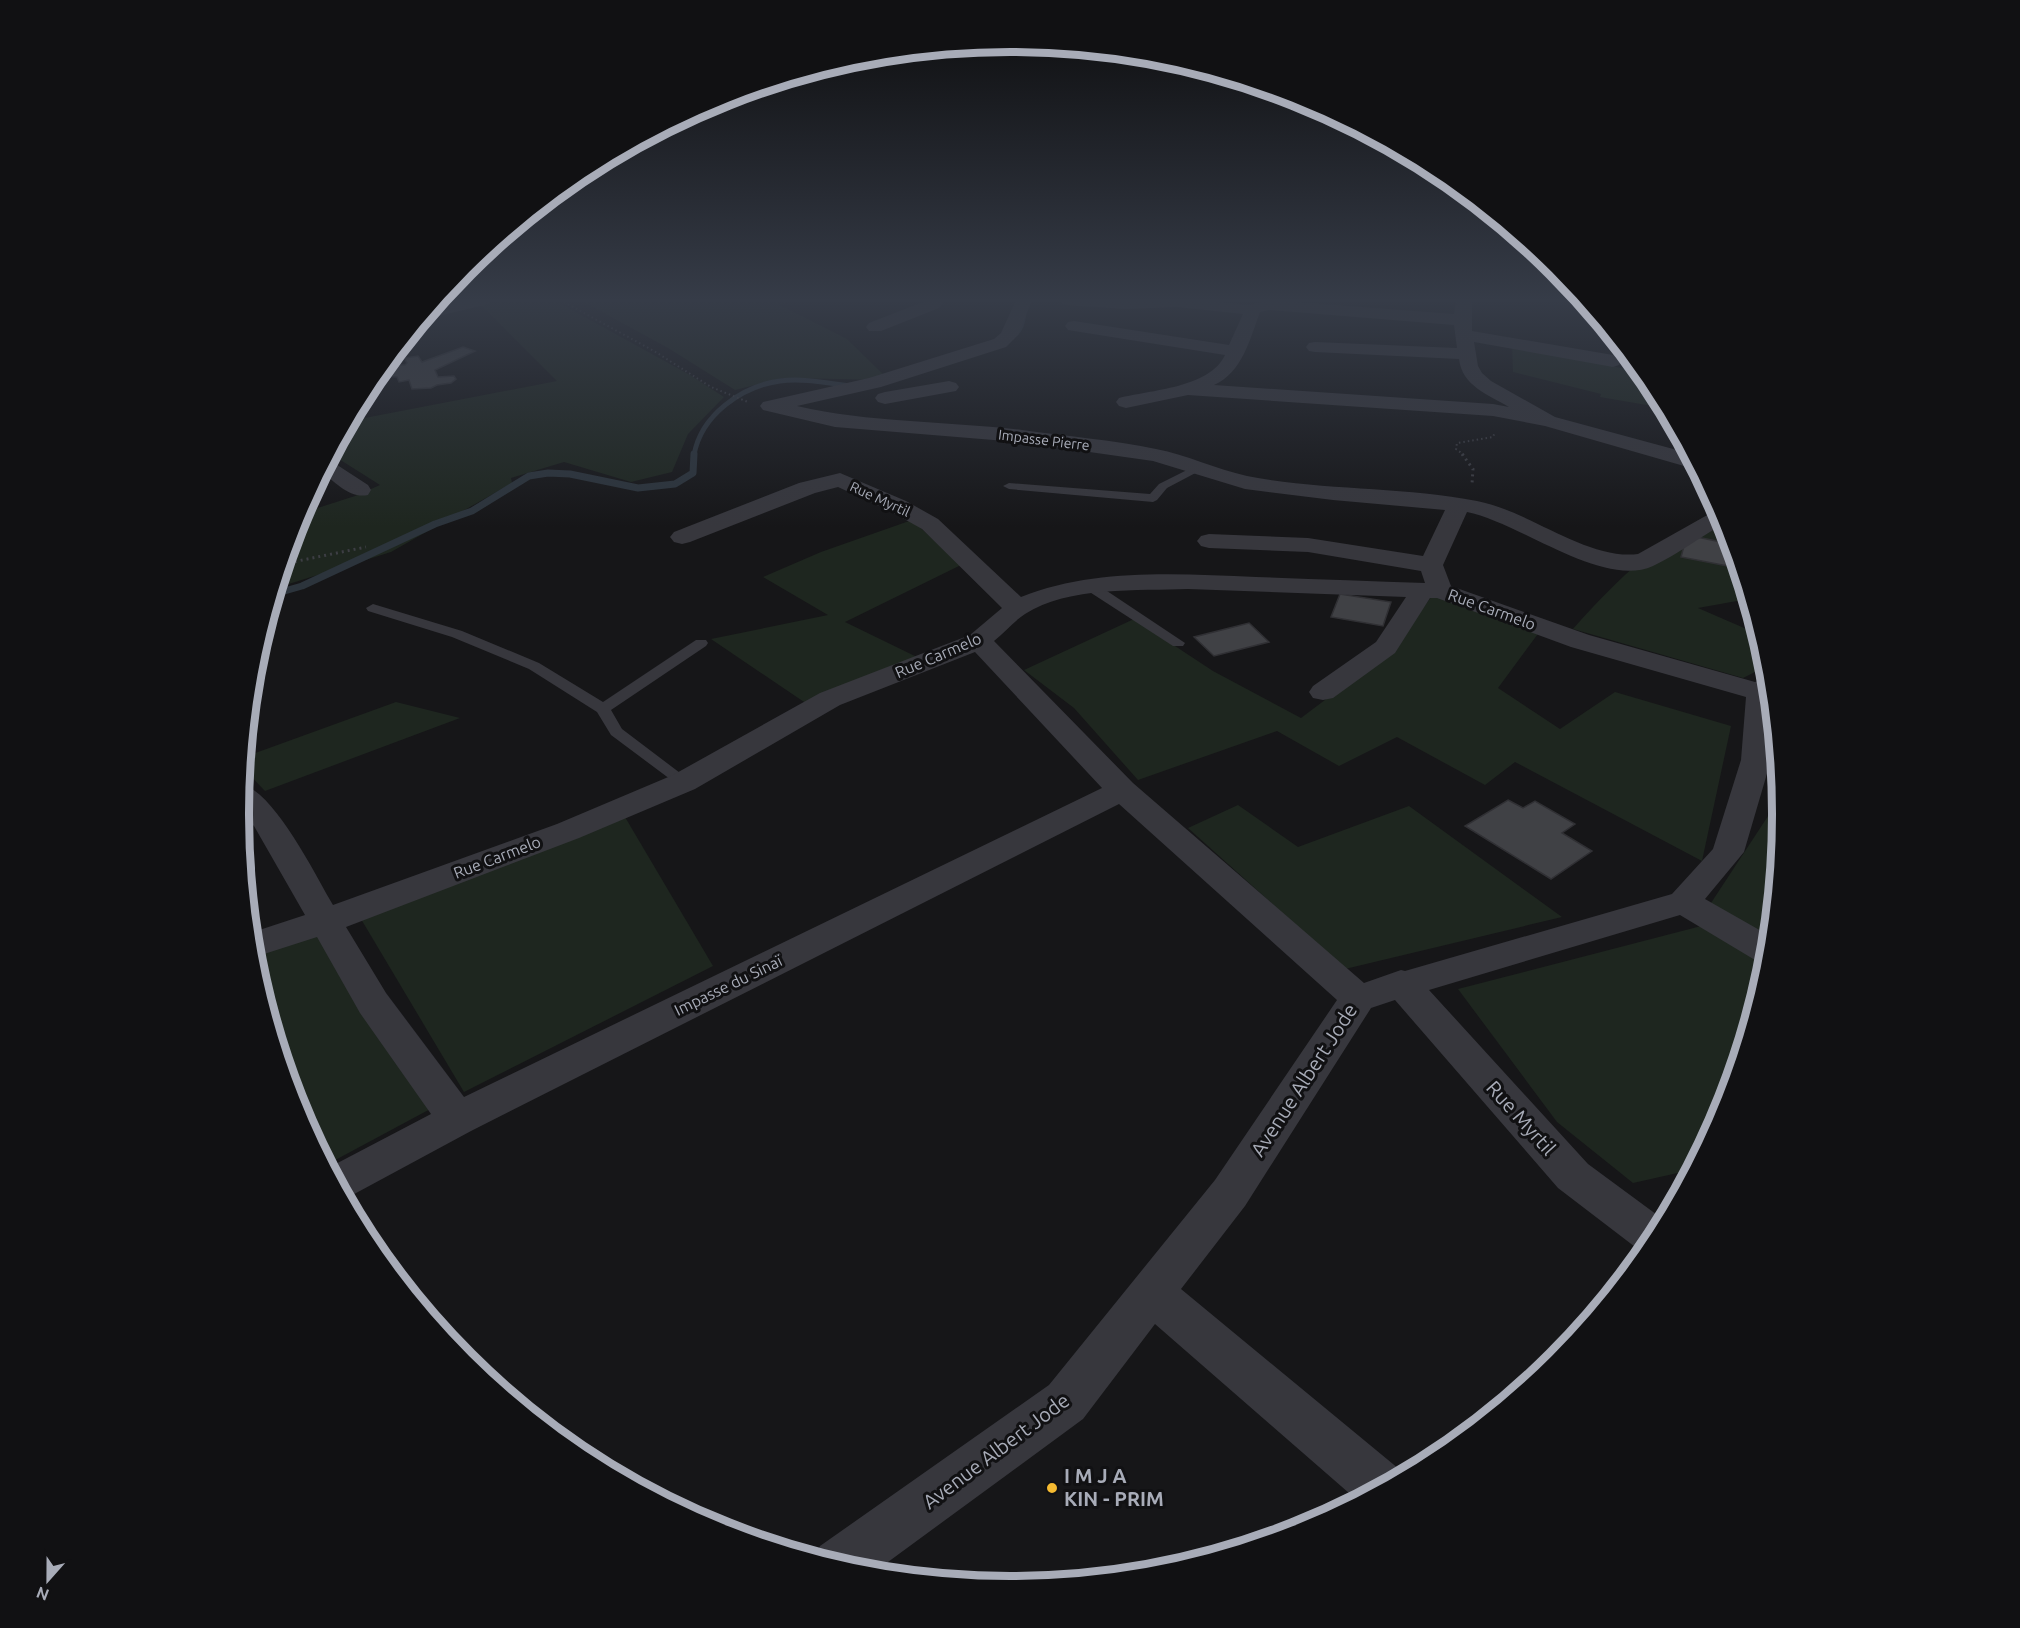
<svg xmlns="http://www.w3.org/2000/svg" width="2020" height="1628" viewBox="0 0 2020 1628" font-family="Ubuntu,sans-serif">
	<style>
		.green { fill: #1e261f }
		.lines { fill: none; stroke-linecap: round; stroke-linejoin: round }
		.stream-far1 { stroke: #2c343c; stroke-width: 5 }
		.stream { stroke: #2c343c; stroke-width: 7 }
		.building { fill: #404145; stroke: #303034; stroke-width: 1.5 }
		.path-far1 { stroke: #3d3e44; stroke-width: 2; stroke-dasharray: 1.5 3; stroke-linecap: butt }
		.path { stroke: #3d3e44; stroke-width: 3; stroke-dasharray: 2 4; stroke-linecap: butt }
		.service { fill: #37373d; fill-rule: evenodd }
		.minor { fill: #37373d; fill-rule: evenodd }
		.poi-dot { fill: #f5ba31; stroke: #111113; stroke-width: 2 }
		.labels { text-anchor: middle; stroke-width: 6; stroke-linejoin: round; paint-order: stroke }
		.far-street-label { font-size: 14px; fill: #a8acb8; stroke: #111113 }
		.street-label { font-size: 16px; fill: #a8acb8; stroke: #111113 }
		.near-street-label { font-size: 20px; fill: #a8acb8; stroke: #111113 }
		.near-poi-label { font-size: 20px; font-weight: bold; fill: #a8acb8; stroke: #111113; text-anchor: start }
		.rim { fill: none; stroke: #a8acb8; stroke-width: 8 }
	</style>
	<rect width="100%" height="100%" fill="#161618"/>
	<!-- green -->
	<g class="green">
		<path d="M 502,300 L 554,300 L 690,375 L 724,397 L 688,434 L 672,472 L 631,482 L 564,462 L 511,478 L 512,483 L 391,552 L 276,588 L 299,514 L 355,496 L 380,485 L 331,454 L 349,421 L 557,381 L 481,305 Z"/>
		<path d="M 580,300 L 792,300 L 780,305 L 847,339 L 889,380 L 783,378 L 735,390 L 668,348 Z"/>
		<path d="M 1512,345 L 1540,349 L 1642,373 L 1652,385 L 1664,408 L 1600,397 L 1601,394 L 1513,372 Z"/>
		<path d="M 1704,517 L 1726,527 L 1748,599 L 1698,608 L 1758,634 L 1767,666 L 1743,678 L 1573,629 C 1614,583 1650,548 1704,517 Z"/>
		<path d="M 912,520 L 961,565 L 845,622 L 919,658 L 807,704 L 711,639 L 828,615 L 763,577 L 821,552 Z"/>
		<path d="M 1434,593 L 1540,631 L 1498,688 L 1560,729 L 1615,692 L 1731,726 L 1702,861 L 1515,762 L 1485,785 L 1397,737 L 1339,766 L 1277,731 L 1138,780 L 1074,708 L 1024,670 L 1134,619 L 1213,671 L 1301,718 L 1394,648 Z"/>
		<path d="M 396,702 L 460,718 L 265,791 L 243,768 L 244,757 Z"/>
		<path d="M 1238,805 L 1298,847 L 1409,806 L 1562,917 L 1345,969 L 1188,828 Z"/>
		<path d="M 1772,810 L 1782,814 L 1770,940 L 1709,906 Z"/>
		<path d="M 625,817 L 713,966 L 464,1092 L 361,919 Z"/>
		<path d="M 1709,924 L 1767,965 L 1723,1110 L 1691,1170 L 1633,1183 L 1557,1122 L 1458,989 Z"/>
		<path d="M 318,930 L 434,1107 L 326,1165 L 297,1109 L 253,964 L 252,954 Z"/>
	</g>
	<g class="lines">
		<!-- stream-far1 -->
		<g class="stream-far1">
			<path d="M 1012,336 C 1025,330 1023,312 1026,300"/>
			<path d="M 694,455 C 701,415 742,386 780,381 C 803,378 827,383 850,386"/>
		</g>
		<!-- stream -->
		<path class="stream" d="M 274,594 L 302,586 L 435,524 L 472,511 L 529,476 L 548,473 L 570,474 L 638,488 L 675,484 L 693,473 L 694,454"/>
	</g>
	<!-- building -->
	<g class="building">
		<path d="M 463,347 L 475,351 L 435,370 L 438,377 L 454,376 L 456,379 L 451,383 L 437,385 L 431,388 L 412,389 L 409,380 L 399,382 L 397,377 L 380,376 L 383,374 L 377,374 L 385,365 L 405,365 L 407,363 L 404,358 L 418,356 L 422,362 Z"/>
		<path d="M 1687,535 L 1731,544 L 1738,568 L 1681,557 Z"/>
		<path d="M 1340,594 L 1391,602 L 1383,626 L 1331,617 Z"/>
		<path d="M 1249,623 L 1269,642 L 1214,656 L 1194,637 Z"/>
		<path d="M 1508,800 L 1523,808 L 1535,801 L 1575,824 L 1562,833 L 1592,851 L 1551,879 L 1465,826 Z"/>
	</g>
	<g class="lines">
		<!-- path-far1 -->
		<g class="path-far1">
			<path d="M 560,300 L 654,351 L 711,387 L 748,402"/>
			<path d="M 1464,455 L 1456,449 L 1457,443 L 1493,437 L 1495,432"/>
		</g>
		<!-- path -->
		<g class="path">
			<path d="M 1462,454 L 1473,469 L 1472,484"/>
			<path d="M 283,564 L 366,547"/>
		</g>
		<!-- service -->
		<g class="service">
			<path d="M 1199,464 L 1203,465 L 1203,469 L 1167,488 L 1157,500 L 1153,502 L 1009,489 L 1003,486 L 1009,483 L 1150,494 L 1159,484 Z"/>
			<path d="M 1090,582 L 1095,583 L 1185,643 L 1183,646 L 1173,646 L 1085,589 L 1083,586 L 1085,583 Z"/>
			<path d="M 373,604 L 462,631 L 539,663 L 603,702 L 696,640 L 706,640 L 708,643 L 706,646 L 611,710 L 622,729 L 692,782 L 690,785 L 678,785 L 611,735 L 597,712 L 529,669 L 452,637 L 368,611 L 366,608 Z"/>
		</g>
		<!-- minor -->
		<g class="minor">
			<path d="M 466,300 L 491,300 L 489,304 L 421,320 L 430,309 Z"/>
			<path d="M 928,300 L 945,300 L 939,308 L 881,331 L 869,331 L 866,327 L 869,323 Z"/>
			<path d="M 1016,300 L 1032,300 L 1018,335 L 1006,347 L 881,387 L 797,406 C 871,423 947,421 1022,430 C 1066,436 1112,440 1156,449 C 1187,455 1216,469 1247,476 C 1323,491 1401,486 1477,501 C 1530,511 1586,560 1638,554 L 1718,509 L 1724,523 C 1701,537 1678,554 1653,566 C 1602,589 1519,522 1467,512 L 1443,565 L 1451,586 L 1589,635 L 1755,682 L 1769,677 L 1773,720 L 1771,760 L 1744,852 L 1705,899 L 1770,936 L 1767,963 L 1755,960 L 1680,915 L 1429,990 L 1588,1164 L 1664,1220 L 1643,1253 L 1558,1188 L 1395,1000 L 1371,1008 L 1245,1206 L 1181,1289 L 1399,1469 L 1402,1476 L 1357,1500 L 1155,1324 L 1083,1419 L 873,1573 L 859,1571 L 815,1558 L 820,1546 L 1049,1385 L 1215,1180 L 1337,1000 L 1119,804 L 471,1131 L 345,1199 L 328,1168 L 431,1114 L 360,1013 L 317,937 L 252,958 L 250,933 L 305,915 L 254,826 L 238,810 L 241,784 C 275,792 315,875 333,905 L 557,824 L 673,775 L 820,693 L 970,635 L 1002,608 L 922,529 L 890,511 L 838,487 L 815,493 L 690,542 L 682,544 L 674,542 L 670,537 L 674,532 L 799,483 L 840,473 L 906,501 L 938,519 L 1021,597 C 1094,568 1178,574 1256,577 C 1312,579 1369,581 1425,583 L 1421,571 L 1308,552 L 1209,548 L 1201,546 L 1197,541 L 1201,536 L 1209,534 L 1308,538 L 1423,556 L 1445,510 L 1333,500 L 1245,489 L 1153,461 L 1019,442 L 835,427 L 763,410 L 760,406 L 763,402 L 869,378 L 994,339 L 1001,333 ZM 1188,589 L 1406,597 L 1376,642 L 1313,686 L 1309,692 L 1313,698 L 1323,700 L 1333,698 L 1395,653 L 1430,598 L 1437,598 L 1571,647 L 1746,697 L 1741,760 L 1713,849 L 1672,894 L 1405,971 L 1401,970 L 1364,983 L 1133,783 L 994,641 C 1004,633 1014,621 1025,614 C 1068,586 1139,591 1188,589 ZM 975,652 L 1102,788 L 464,1097 L 386,993 L 346,927 L 579,838 L 695,789 L 840,705 Z"/>
			<path d="M 1057,300 L 1201,300 L 1249,305 L 1269,300 L 1454,314 L 1456,300 L 1472,300 L 1472,331 L 1613,355 L 1619,357 L 1622,361 L 1619,365 L 1613,367 L 1474,342 L 1478,366 L 1482,373 L 1491,381 L 1555,417 L 1688,453 L 1695,467 L 1684,466 L 1545,426 L 1493,416 L 1188,395 L 1126,408 L 1119,406 L 1116,402 L 1119,398 C 1150,390 1210,388 1225,355 L 1074,331 L 1068,330 L 1065,326 L 1068,322 L 1074,321 L 1229,345 L 1243,314 L 1177,307 L 1126,309 L 1065,305 ZM 1269,310 L 1454,325 L 1457,348 L 1315,342 L 1309,343 L 1306,347 L 1309,351 L 1315,352 L 1459,359 C 1462,386 1489,395 1509,407 L 1493,404 L 1214,385 C 1242,373 1250,339 1260,312 Z"/>
			<path d="M 949,381 L 956,383 L 959,387 L 956,391 L 885,404 L 878,402 L 875,398 L 878,394 L 885,392 Z"/>
			<path d="M 328,459 L 368,485 L 371,490 L 368,495 C 350,499 335,482 322,472 Z"/>
		</g>
	</g>
	<!-- sky -->
	<linearGradient id="sky" x2="0" y2="1"><stop stop-color="#0c0c0d"/><stop offset="0.57" stop-color="#363c48"/><stop offset="1" stop-color="#363c48" stop-opacity="0"/></linearGradient>
	<rect width="2020" height="527" fill="url(#sky)"/>
	<!-- markers -->
	<circle class="poi-dot" cx="1052" cy="1488" r="6"/>
	<g class="labels">
		<!-- far-street labels -->
		<g class="far-street-label">
			<text transform="translate(1044 440) rotate(7)" y="5">Impasse Pierre</text>
			<text transform="translate(880 499) rotate(25)" y="5">Rue Myrtil</text>
		</g>
		<!-- street labels -->
		<g class="street-label">
			<text transform="translate(1492 609) rotate(20)" y="6">Rue Carmelo</text>
			<text transform="translate(938 655) rotate(-23)" y="6">Rue Carmelo</text>
			<text transform="translate(497 857) rotate(-21)" y="6">Rue Carmelo</text>
			<text transform="translate(728 985) rotate(-26)" y="6">Impasse du Sinaï</text>
		</g>
		<!-- near-street labels -->
		<g class="near-street-label">
			<text transform="translate(1304 1080) rotate(-57)" y="7">Avenue Albert Jode</text>
			<text transform="translate(1521 1118) rotate(48)" y="7">Rue Myrtil</text>
			<text transform="translate(996 1451) rotate(-37)" y="7">Avenue Albert Jode</text>
		</g>
		<!-- near-poi labels -->
		<g class="near-poi-label">
			<text x="1064" y="1483">I M J A<tspan x="1064" dy="23">KIN - PRIM</tspan></text>
		</g>
	</g>
	<!-- crop -->
	<path d="M0 0H2020V1628H0ZM1010 52H1011A761 761 0 0 1 1772 813V815A761 761 0 0 1 1011 1576H1010A761 761 0 0 1 249 815V813A761 761 0 0 1 1010 52Z" fill="#111113" fill-rule="evenodd"/>
	<path class="rim" d="M1010 52H1011A761 761 0 0 1 1772 813V815A761 761 0 0 1 1011 1576H1010A761 761 0 0 1 249 815V813A761 761 0 0 1 1010 52Z"/>
	<!-- north arrow -->
	<g transform="translate(48 1580) rotate(201)" stroke="#111113" stroke-width="4.5" paint-order="stroke">
	<path d="M0-4.5L10 22L0 15L-10 22Z" fill="#a8acb8"/>
	<text y="-9" font-size="16" font-weight="bold" text-anchor="middle" fill="#a8acb8">N</text>
	</g>
</svg>
